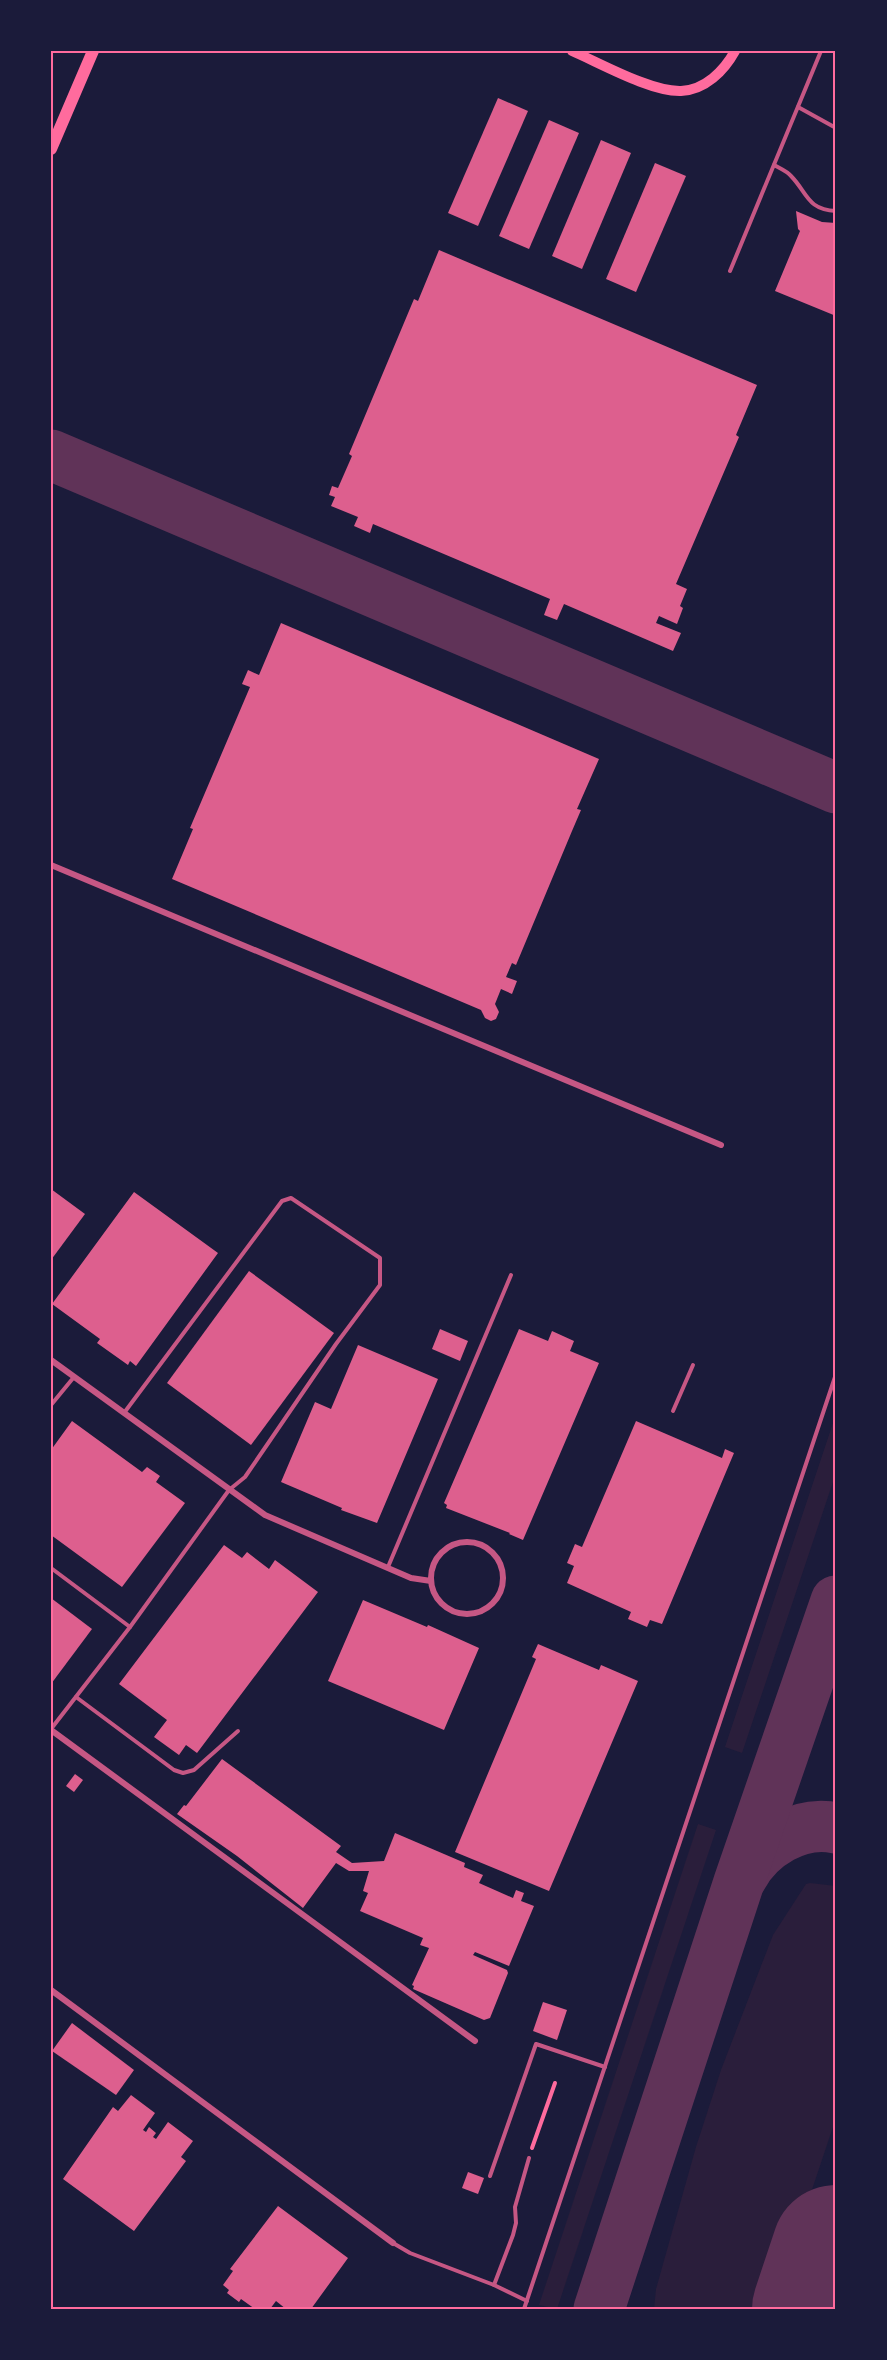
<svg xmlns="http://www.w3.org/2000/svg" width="887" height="2360" viewBox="0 0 887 2360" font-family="Ubuntu,sans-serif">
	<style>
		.green { fill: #2a1e3b }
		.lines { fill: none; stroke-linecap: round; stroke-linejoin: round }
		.taxiway { stroke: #603358; stroke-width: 51 }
		.runway { stroke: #603358; stroke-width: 128 }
		.building { fill: #dd5f8e }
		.path { stroke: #ff6b9d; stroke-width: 4 }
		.service { stroke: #c65784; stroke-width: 4 }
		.minor { stroke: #c65784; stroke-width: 6 }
		.secondary { stroke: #ff6b9d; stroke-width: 10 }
		.primary { stroke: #ff6b9d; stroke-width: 12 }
		.neatline { fill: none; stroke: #ff6b9d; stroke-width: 2 }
	</style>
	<rect width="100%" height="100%" fill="#1b1b3a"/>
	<!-- green -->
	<g class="green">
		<path d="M 836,1414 L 836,1473 L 742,1753 L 725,1747 Z"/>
		<path d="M 698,1824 L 716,1830 L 557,2309 L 539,2305 Z"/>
		<path d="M 810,1883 L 836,1886 L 836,2118 L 772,2309 L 654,2309 L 656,2289 L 696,2147 L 721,2070 L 773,1935 L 806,1884 Z"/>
	</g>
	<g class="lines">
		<!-- taxiway -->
		<g class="taxiway">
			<path d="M 51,455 L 836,788"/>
			<path d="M 742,1877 C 759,1845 799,1820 836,1828"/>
			<path d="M 599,2309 L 739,1882 L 836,1601"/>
		</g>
		<!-- runway -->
		<path class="runway" d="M 816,2309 L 836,2249"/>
	</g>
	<!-- building -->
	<g class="building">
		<path d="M 498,98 L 528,111 L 478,226 L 448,213 Z"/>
		<path d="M 549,120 L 579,133 L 529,249 L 499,236 Z"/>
		<path d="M 601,140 L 631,153 L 582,269 L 552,256 Z"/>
		<path d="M 655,163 L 686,176 L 636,292 L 606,279 Z"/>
		<path d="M 796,211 L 822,222 L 836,223 L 836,316 L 775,291 L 800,231 L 798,229 Z"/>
		<path d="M 439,250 L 757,385 L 736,435 L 739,437 L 676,584 L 687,589 L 680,606 L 683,608 L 677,624 L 659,616 L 656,623 L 681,633 L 673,651 L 564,604 L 557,620 L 544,615 L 550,599 L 373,524 L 370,533 L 354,526 L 358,517 L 331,506 L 335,497 L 329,495 L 332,486 L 338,488 L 352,456 L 349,454 L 414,299 L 418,301 Z"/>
		<path d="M 281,623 L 599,759 L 577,809 L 581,810 L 572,831 L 516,965 L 512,963 L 506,977 L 517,981 L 512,994 L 501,989 L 495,1004 L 499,1012 L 496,1019 L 491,1021 L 485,1018 L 481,1010 L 172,879 L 193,829 L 190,828 L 250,687 L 242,684 L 248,670 L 259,675 Z"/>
		<path d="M 51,1189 L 85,1214 L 51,1260 Z"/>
		<path d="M 134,1192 L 218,1253 L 136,1366 L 130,1361 L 128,1365 L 97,1343 L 100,1339 L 52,1304 Z"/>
		<path d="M 249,1271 L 334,1333 L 251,1445 L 167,1383 Z"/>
		<path d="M 440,1329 L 468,1341 L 460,1361 L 432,1349 Z"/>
		<path d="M 519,1329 L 548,1341 L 552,1331 L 574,1341 L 570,1351 L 599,1363 L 523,1540 L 509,1534 L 510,1533 L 446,1508 L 447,1505 L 444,1503 Z"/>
		<path d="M 358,1345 L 438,1379 L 377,1523 L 341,1510 L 342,1508 L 281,1482 L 315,1402 L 331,1409 Z"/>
		<path d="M 72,1421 L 142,1472 L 147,1467 L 160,1476 L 156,1482 L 185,1503 L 122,1587 L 51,1535 L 51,1450 Z"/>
		<path d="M 636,1421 L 722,1458 L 725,1449 L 734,1453 L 662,1624 L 650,1620 L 647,1627 L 628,1619 L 631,1612 L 567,1583 L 574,1566 L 567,1563 L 575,1544 L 582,1547 Z"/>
		<path d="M 224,1545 L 242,1558 L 247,1552 L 269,1569 L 275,1560 L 318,1592 L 197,1753 L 186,1745 L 179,1755 L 154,1737 L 167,1720 L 119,1684 Z"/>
		<path d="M 51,1598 L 92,1629 L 51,1684 Z"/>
		<path d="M 363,1600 L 427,1627 L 428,1625 L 479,1648 L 444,1730 L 328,1681 Z"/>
		<path d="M 538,1644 L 599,1670 L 601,1665 L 638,1681 L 549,1891 L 455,1852 L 536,1659 L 532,1657 Z"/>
		<path d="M 222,1759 L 341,1846 L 336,1852 L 352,1863 L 384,1861 L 395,1833 L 465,1863 L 464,1867 L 483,1875 L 479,1883 L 513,1898 L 516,1890 L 524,1893 L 521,1901 L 534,1906 L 509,1966 L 475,1952 L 473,1955 L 507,1970 L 508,1973 L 490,2018 L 484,2020 L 413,1989 L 414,1986 L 412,1985 L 429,1948 L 420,1945 L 423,1938 L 360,1911 L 368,1893 L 363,1891 L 369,1871 L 349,1871 L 336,1863 L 303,1908 L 237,1856 L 177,1814 L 184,1805 L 186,1806 Z"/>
		<path d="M 75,1774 L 83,1780 L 74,1792 L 66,1786 Z"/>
		<path d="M 543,2002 L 567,2010 L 557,2040 L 533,2031 Z"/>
		<path d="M 72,2023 L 134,2070 L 116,2095 L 52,2051 Z"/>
		<path d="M 131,2095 L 155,2113 L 143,2130 L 146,2132 L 149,2127 L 156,2133 L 153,2137 L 156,2139 L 168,2122 L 193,2141 L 181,2157 L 186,2161 L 134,2231 L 63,2179 L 113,2107 L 118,2111 Z"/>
		<path d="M 468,2172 L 484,2178 L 478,2194 L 462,2188 Z"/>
		<path d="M 278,2206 L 348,2258 L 311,2309 L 286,2309 L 276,2301 L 270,2309 L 255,2309 L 241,2299 L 239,2302 L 227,2293 L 229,2290 L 223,2285 L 233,2271 L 230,2269 Z"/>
	</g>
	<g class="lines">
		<!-- path -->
		<path class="path" d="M 532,2148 L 555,2083"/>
		<!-- service -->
		<g class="service">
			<path d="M 798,107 L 836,128"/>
			<path d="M 774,165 C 779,168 787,171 791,176 C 807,192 807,210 836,211"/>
			<path d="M 730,271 L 821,51"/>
			<path d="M 51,1405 L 74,1377"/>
			<path d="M 673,1411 L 693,1365"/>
			<path d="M 388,1567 L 511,1275"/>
			<path d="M 51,1568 L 130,1627 L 229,1490 L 245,1477 L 336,1344 L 380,1285 L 380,1258 L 291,1198 L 282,1201 L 124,1413"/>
			<path d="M 76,1697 L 174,1770 L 183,1773 L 194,1770 L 238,1731"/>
			<path d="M 51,1729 L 130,1627"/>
			<path d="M 490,2176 L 536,2044 L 605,2067"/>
			<path d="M 393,2243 L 410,2253 L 494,2285 L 513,2235 L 516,2223 L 515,2207 L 529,2158"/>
			<path d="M 494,2285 L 527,2301"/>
			<path d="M 524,2309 L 836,1374"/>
		</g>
		<!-- minor -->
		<g class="minor">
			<path d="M 51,865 L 721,1145"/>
			<path d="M 51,1360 L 265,1515 L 411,1578 L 431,1581"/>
			<circle cx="467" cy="1578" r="36"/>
			<path d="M 51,1730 L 475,2041"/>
			<path d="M 51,1990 L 393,2243"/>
		</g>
		<!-- secondary -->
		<path class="secondary" d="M 572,51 C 600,63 651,92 681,91 C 705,90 724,71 735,51"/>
		<!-- primary -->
		<path class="primary" d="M 51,149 L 93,51"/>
	</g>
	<!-- border -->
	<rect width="887" height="2360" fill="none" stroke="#1b1b3a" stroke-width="105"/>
	<rect x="52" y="52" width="782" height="2256" class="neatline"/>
</svg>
